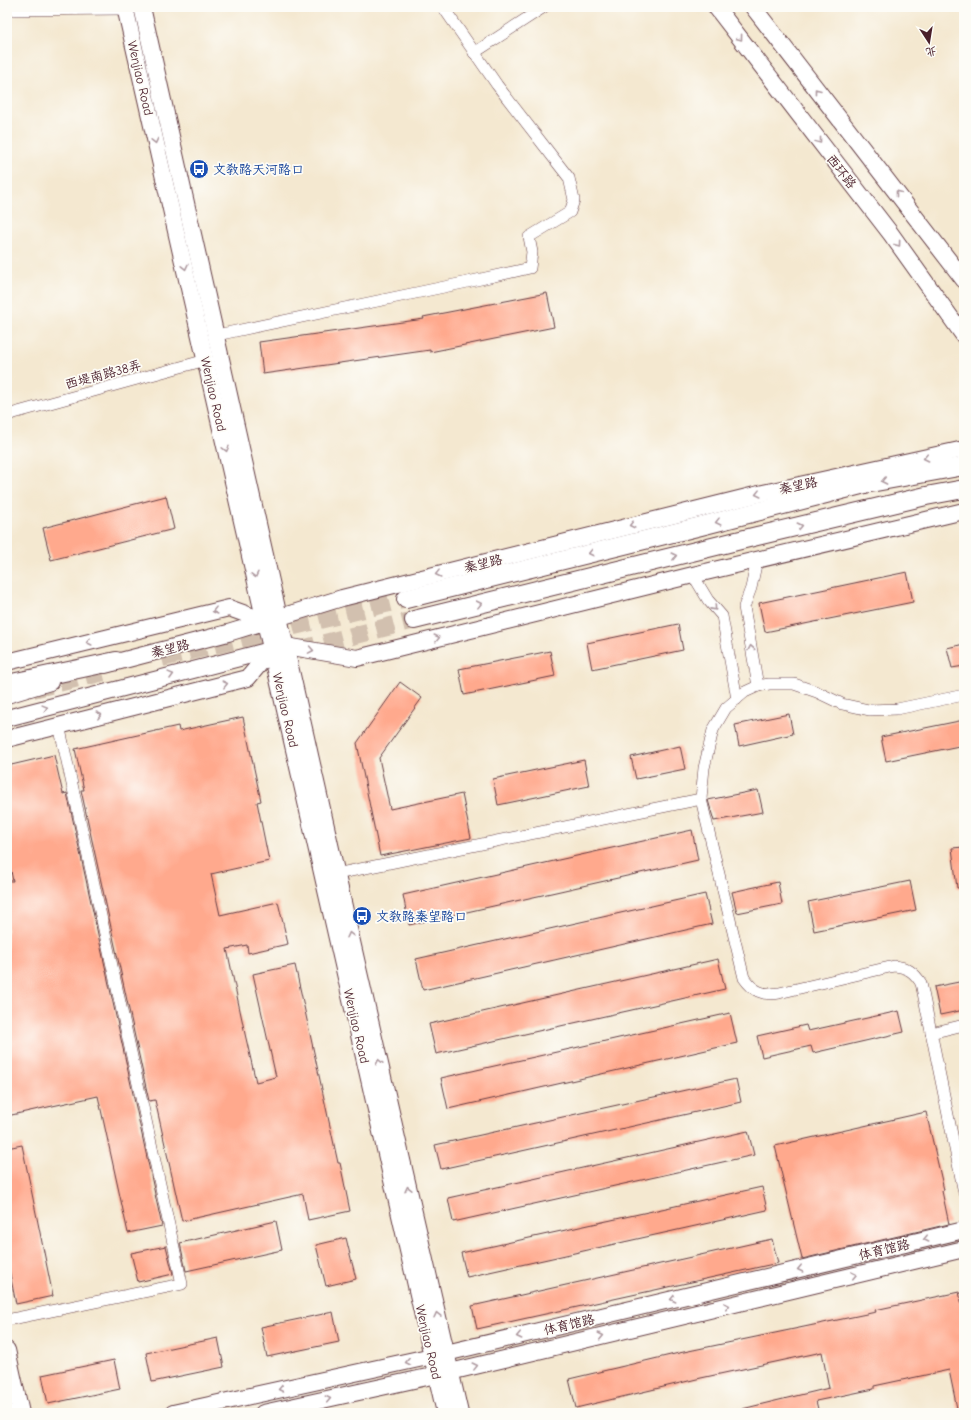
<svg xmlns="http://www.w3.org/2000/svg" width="971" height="1420" viewBox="0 0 971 1420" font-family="'Comic Neue','LXGW WenKai TC',sans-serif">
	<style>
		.building { fill: #ffa98d }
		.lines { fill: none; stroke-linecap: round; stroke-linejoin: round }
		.primary-tunnel { stroke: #d2c0af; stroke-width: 18; stroke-dasharray: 18 9; stroke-linecap: butt }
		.street-casing { stroke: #643d44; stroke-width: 12 }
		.secondary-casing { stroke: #643d44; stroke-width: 18 }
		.primary-casing { stroke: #643d44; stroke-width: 20 }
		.street { stroke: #fff; stroke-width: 11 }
		.secondary { stroke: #fff; stroke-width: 16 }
		.primary { stroke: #fff; stroke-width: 18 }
		.oneway { stroke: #ae9aa0 }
		.labels { text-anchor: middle; stroke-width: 3.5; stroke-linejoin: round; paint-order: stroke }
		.street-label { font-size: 13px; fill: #4a1f2b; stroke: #fdfcf7 }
		.transit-label { font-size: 13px; fill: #164399; stroke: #fdfcf7; text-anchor: start }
	</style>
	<rect width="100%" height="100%" fill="#fdfcf7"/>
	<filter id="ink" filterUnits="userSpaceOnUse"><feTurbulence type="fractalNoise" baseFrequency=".025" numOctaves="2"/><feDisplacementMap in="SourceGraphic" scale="8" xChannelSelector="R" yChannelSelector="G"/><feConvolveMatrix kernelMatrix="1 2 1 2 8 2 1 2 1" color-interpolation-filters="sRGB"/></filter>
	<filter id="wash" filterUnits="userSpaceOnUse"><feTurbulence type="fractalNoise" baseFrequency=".012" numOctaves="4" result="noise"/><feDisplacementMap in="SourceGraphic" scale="16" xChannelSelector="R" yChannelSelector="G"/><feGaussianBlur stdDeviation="0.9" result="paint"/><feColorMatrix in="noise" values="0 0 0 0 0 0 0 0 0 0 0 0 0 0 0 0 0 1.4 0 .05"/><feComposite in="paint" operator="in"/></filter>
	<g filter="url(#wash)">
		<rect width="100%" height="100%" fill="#f4e8d0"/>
		<g id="blocks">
			<!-- building -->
			<g class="building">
				<path d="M 547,293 L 554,327 L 430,352 L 430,350 L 263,374 L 259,342 L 424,319 L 423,317 Z"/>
				<path d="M 166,496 L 174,529 L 51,560 L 43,528 Z"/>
				<path d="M 907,572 L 913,602 L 765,632 L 759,603 Z"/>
				<path d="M 678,624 L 683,650 L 592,669 L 587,643 Z"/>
				<path d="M 964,644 L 964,666 L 952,668 L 947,648 Z"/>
				<path d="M 550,651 L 555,676 L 464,695 L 459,669 Z"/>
				<path d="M 400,682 L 422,698 L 379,758 L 390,809 L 462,794 L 471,838 L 380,856 L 357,743 Z"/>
				<path d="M 789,714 L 793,734 L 739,746 L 735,725 Z"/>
				<path d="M 243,717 L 261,801 L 257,802 L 269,861 L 211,874 L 220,915 L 278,902 L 288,944 L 248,953 L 247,945 L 227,949 L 245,1034 L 256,1082 L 276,1077 L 253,974 L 295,965 L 338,1163 L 340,1163 L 350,1211 L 308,1220 L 303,1194 L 182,1221 L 155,1100 L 149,1101 L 81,790 L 84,790 L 75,749 L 178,726 L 179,731 Z"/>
				<path d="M 964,720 L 964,745 L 886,761 L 881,737 Z"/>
				<path d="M 680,746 L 685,769 L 636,779 L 631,757 Z"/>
				<path d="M 54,755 L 63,794 L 67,793 L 162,1226 L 128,1233 L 98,1096 L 7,1116 L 7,881 L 13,881 L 7,852 L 7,766 Z"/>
				<path d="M 584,760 L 589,786 L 498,805 L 493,779 Z"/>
				<path d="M 758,790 L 763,812 L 714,821 L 708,800 Z"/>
				<path d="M 692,830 L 698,860 L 409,925 L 403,895 Z"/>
				<path d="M 964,847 L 964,887 L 957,888 L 952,848 Z"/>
				<path d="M 910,881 L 916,910 L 814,931 L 808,902 Z"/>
				<path d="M 778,882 L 782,904 L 737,913 L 732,892 Z"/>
				<path d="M 705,894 L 712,924 L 423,990 L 416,959 Z"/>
				<path d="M 718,959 L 725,989 L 436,1054 L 429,1024 Z"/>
				<path d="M 964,981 L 964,1010 L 940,1015 L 934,987 Z"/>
				<path d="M 899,1011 L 904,1032 L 813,1053 L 811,1046 L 762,1057 L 757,1036 L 806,1025 L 808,1031 Z"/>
				<path d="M 730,1013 L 737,1043 L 448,1109 L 441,1078 Z"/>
				<path d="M 736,1079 L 741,1102 L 441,1169 L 435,1145 Z"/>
				<path d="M 926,1112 L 944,1190 L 942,1191 L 949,1224 L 802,1259 L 775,1146 Z"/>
				<path d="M 748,1131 L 754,1155 L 453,1222 L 448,1198 Z"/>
				<path d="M 22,1145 L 53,1296 L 16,1304 L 7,1259 L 7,1148 Z"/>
				<path d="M 762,1187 L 767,1210 L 467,1277 L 461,1253 Z"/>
				<path d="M 276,1221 L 282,1250 L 186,1271 L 180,1243 Z"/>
				<path d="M 346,1238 L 356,1279 L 326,1286 L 316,1245 Z"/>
				<path d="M 772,1239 L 778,1263 L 477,1329 L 472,1306 Z"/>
				<path d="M 166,1246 L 173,1274 L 138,1282 L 131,1253 Z"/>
				<path d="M 959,1292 L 964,1314 L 964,1413 L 958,1413 L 949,1370 L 874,1386 L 874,1389 L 816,1401 L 819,1413 L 742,1413 L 742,1409 L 829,1388 L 822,1352 L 701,1378 L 576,1408 L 569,1379 L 679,1353 L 876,1312 L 875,1310 Z"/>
				<path d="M 333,1312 L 339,1342 L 267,1357 L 261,1327 Z"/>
				<path d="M 218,1338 L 224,1367 L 152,1382 L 146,1353 Z"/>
				<path d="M 114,1360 L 120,1389 L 48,1404 L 42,1375 Z"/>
			</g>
		</g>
	</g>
	<g filter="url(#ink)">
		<use href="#blocks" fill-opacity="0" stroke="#643d44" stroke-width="1"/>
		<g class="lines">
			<!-- primary-tunnel -->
			<g class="primary-tunnel">
				<path d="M 298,650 L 414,620"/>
				<path d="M 162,658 L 406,599"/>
				<path d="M 33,689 L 104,672"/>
			</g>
			<defs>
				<g id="street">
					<path d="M 7,10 L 125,9"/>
					<path d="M 474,53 L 544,7"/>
					<path d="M 217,335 L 463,283 L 530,268 L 532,252 L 529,237 L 570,212 L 574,200 L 569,178 L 497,85 L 443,7"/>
					<path d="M 7,415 L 206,360"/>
					<path d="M 757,560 L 751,588 L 744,607 L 758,686"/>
					<path d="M 693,575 L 708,600 L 722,616 L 737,699"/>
					<path d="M 964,695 L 897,709 L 869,710 L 842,704 L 817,692 L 794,684 L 769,684 L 758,686 L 745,692 L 726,708 L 713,730 L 704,768 L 701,799 L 744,978 C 753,991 763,996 779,993 L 894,966 C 907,967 914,972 921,983 L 964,1193"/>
					<path d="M 336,874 L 701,799"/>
					<path d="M 931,1033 L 964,1025"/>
					<path d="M 7,1320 L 182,1284 L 59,725"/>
				</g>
				<g id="secondary">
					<path d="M 125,7 L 445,1413"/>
					<path d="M 142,7 L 347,920 L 460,1413"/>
					<path d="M 716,7 L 891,234 L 964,336"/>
					<path d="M 753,7 L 964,280"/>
					<path d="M 7,662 L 229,608 L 265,621"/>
					<path d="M 105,665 L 228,633 L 342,598 L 763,493 L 964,449"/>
					<path d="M 7,695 L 50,682"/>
					<path d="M 7,718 L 286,646 L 357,658 L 693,575 L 964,511"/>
					<path d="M 7,739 L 248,678 L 272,649"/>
					<path d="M 7,1350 L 21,1413"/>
					<path d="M 7,1412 L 7,1413"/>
					<path d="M 173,1413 L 446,1353 L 964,1230"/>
					<path d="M 263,1413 L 450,1372 L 964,1249"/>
				</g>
				<g id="primary">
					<path d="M 406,599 L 701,526 L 865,484 L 964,466"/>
					<path d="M 414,620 L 757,536 L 926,496 L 964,489"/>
					<path d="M 7,684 L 116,661"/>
				</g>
			</defs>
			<!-- street casing -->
			<use href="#street" class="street-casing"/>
			<!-- secondary casing -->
			<use href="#secondary" class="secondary-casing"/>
			<!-- primary casing -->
			<use href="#primary" class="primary-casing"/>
			<!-- street -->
			<use href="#street" class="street"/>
			<!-- secondary -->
			<use href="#secondary" class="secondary"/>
			<!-- primary -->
			<use href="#primary" class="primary"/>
		</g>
		<!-- one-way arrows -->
		<defs><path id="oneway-chevron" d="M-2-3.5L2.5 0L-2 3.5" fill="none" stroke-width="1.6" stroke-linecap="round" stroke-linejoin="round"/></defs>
		<g class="oneway">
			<use href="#oneway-chevron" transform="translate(740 38) rotate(53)"/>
			<use href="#oneway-chevron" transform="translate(817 91) rotate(-128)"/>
			<use href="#oneway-chevron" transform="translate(155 141) rotate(77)"/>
			<use href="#oneway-chevron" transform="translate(819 141) rotate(52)"/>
			<use href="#oneway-chevron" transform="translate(898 193) rotate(-128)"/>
			<use href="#oneway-chevron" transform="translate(898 244) rotate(54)"/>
			<use href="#oneway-chevron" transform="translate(185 267) rotate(77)"/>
			<use href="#oneway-chevron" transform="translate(226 449) rotate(77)"/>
			<use href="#oneway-chevron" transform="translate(926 458) rotate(168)"/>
			<use href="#oneway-chevron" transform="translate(884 481) rotate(169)"/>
			<use href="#oneway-chevron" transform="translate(758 494) rotate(166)"/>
			<use href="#oneway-chevron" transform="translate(718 522) rotate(166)"/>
			<use href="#oneway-chevron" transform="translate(632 525) rotate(166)"/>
			<use href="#oneway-chevron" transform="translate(800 526) rotate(-13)"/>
			<use href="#oneway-chevron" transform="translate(591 553) rotate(166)"/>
			<use href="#oneway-chevron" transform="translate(674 556) rotate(-14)"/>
			<use href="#oneway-chevron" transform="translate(438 574) rotate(166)"/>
			<use href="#oneway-chevron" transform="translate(255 575) rotate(77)"/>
			<use href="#oneway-chevron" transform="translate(479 604) rotate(-14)"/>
			<use href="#oneway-chevron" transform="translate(714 608) rotate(48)"/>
			<use href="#oneway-chevron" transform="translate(215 611) rotate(166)"/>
			<use href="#oneway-chevron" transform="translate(437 638) rotate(-14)"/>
			<use href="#oneway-chevron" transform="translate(89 642) rotate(166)"/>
			<use href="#oneway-chevron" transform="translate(751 648) rotate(-100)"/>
			<use href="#oneway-chevron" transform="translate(311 650) rotate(10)"/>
			<use href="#oneway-chevron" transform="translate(171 675) rotate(-15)"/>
			<use href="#oneway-chevron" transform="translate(225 684) rotate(-14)"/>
			<use href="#oneway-chevron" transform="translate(45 708) rotate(-15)"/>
			<use href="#oneway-chevron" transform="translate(99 715) rotate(-14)"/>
			<use href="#oneway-chevron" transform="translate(350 935) rotate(-103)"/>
			<use href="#oneway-chevron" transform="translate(379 1062) rotate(-103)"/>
			<use href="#oneway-chevron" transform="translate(408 1189) rotate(-103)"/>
			<use href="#oneway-chevron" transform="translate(926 1239) rotate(167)"/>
			<use href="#oneway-chevron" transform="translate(800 1269) rotate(167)"/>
			<use href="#oneway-chevron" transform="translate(854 1275) rotate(-13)"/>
			<use href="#oneway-chevron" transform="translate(673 1299) rotate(167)"/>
			<use href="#oneway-chevron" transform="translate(727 1306) rotate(-13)"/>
			<use href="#oneway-chevron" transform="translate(437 1315) rotate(-103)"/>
			<use href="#oneway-chevron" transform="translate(519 1336) rotate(167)"/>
			<use href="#oneway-chevron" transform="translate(601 1336) rotate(-13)"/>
			<use href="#oneway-chevron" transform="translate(408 1362) rotate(168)"/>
			<use href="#oneway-chevron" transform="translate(475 1366) rotate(-14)"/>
			<use href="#oneway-chevron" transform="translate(281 1389) rotate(168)"/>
			<use href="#oneway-chevron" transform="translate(328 1399) rotate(-12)"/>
		</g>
	</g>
	<!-- icons -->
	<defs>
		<symbol id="bus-disc" viewBox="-11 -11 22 22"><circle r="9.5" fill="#1a4fb4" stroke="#fdfcf7"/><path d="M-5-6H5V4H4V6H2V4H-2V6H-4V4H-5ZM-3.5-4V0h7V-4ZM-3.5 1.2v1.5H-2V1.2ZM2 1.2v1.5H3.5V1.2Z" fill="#fff"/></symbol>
	</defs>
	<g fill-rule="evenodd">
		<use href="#bus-disc" x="188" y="158" width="22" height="22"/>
		<use href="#bus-disc" x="351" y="905" width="22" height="22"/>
	</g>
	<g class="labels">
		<!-- street labels -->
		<g class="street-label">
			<text transform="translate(141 78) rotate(77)" y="5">Wenjiao Road</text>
			<text transform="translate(842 171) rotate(52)" y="5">西环路</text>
			<text transform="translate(103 374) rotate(-15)" y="5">西堤南路38弄</text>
			<text transform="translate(214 394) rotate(77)" y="5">Wenjiao Road</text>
			<text transform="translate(798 485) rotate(-12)" y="5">秦望路</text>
			<text transform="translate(483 563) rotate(-14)" y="5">秦望路</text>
			<text transform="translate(170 648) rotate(-14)" y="5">秦望路</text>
			<text transform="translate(286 710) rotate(77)" y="5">Wenjiao Road</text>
			<text transform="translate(357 1026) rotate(77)" y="5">Wenjiao Road</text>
			<text transform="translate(884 1249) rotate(-13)" y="5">体育馆路</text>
			<text transform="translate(569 1324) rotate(-13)" y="5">体育馆路</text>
			<text transform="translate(429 1342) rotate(77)" y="5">Wenjiao Road</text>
		</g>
		<!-- transit labels -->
		<g class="transit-label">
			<text x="213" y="174">文教路天河路口</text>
			<text x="376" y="921">文教路秦望路口</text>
		</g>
	</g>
	<!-- margin -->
	<rect width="971" height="1420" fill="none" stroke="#fdfcf7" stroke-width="24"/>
	<!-- north arrow -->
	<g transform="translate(929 42) rotate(168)" stroke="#fdfcf7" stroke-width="3" paint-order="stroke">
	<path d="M0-3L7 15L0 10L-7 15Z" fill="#4a1f2b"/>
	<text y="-6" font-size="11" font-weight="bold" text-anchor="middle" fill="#4a1f2b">北</text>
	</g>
</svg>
